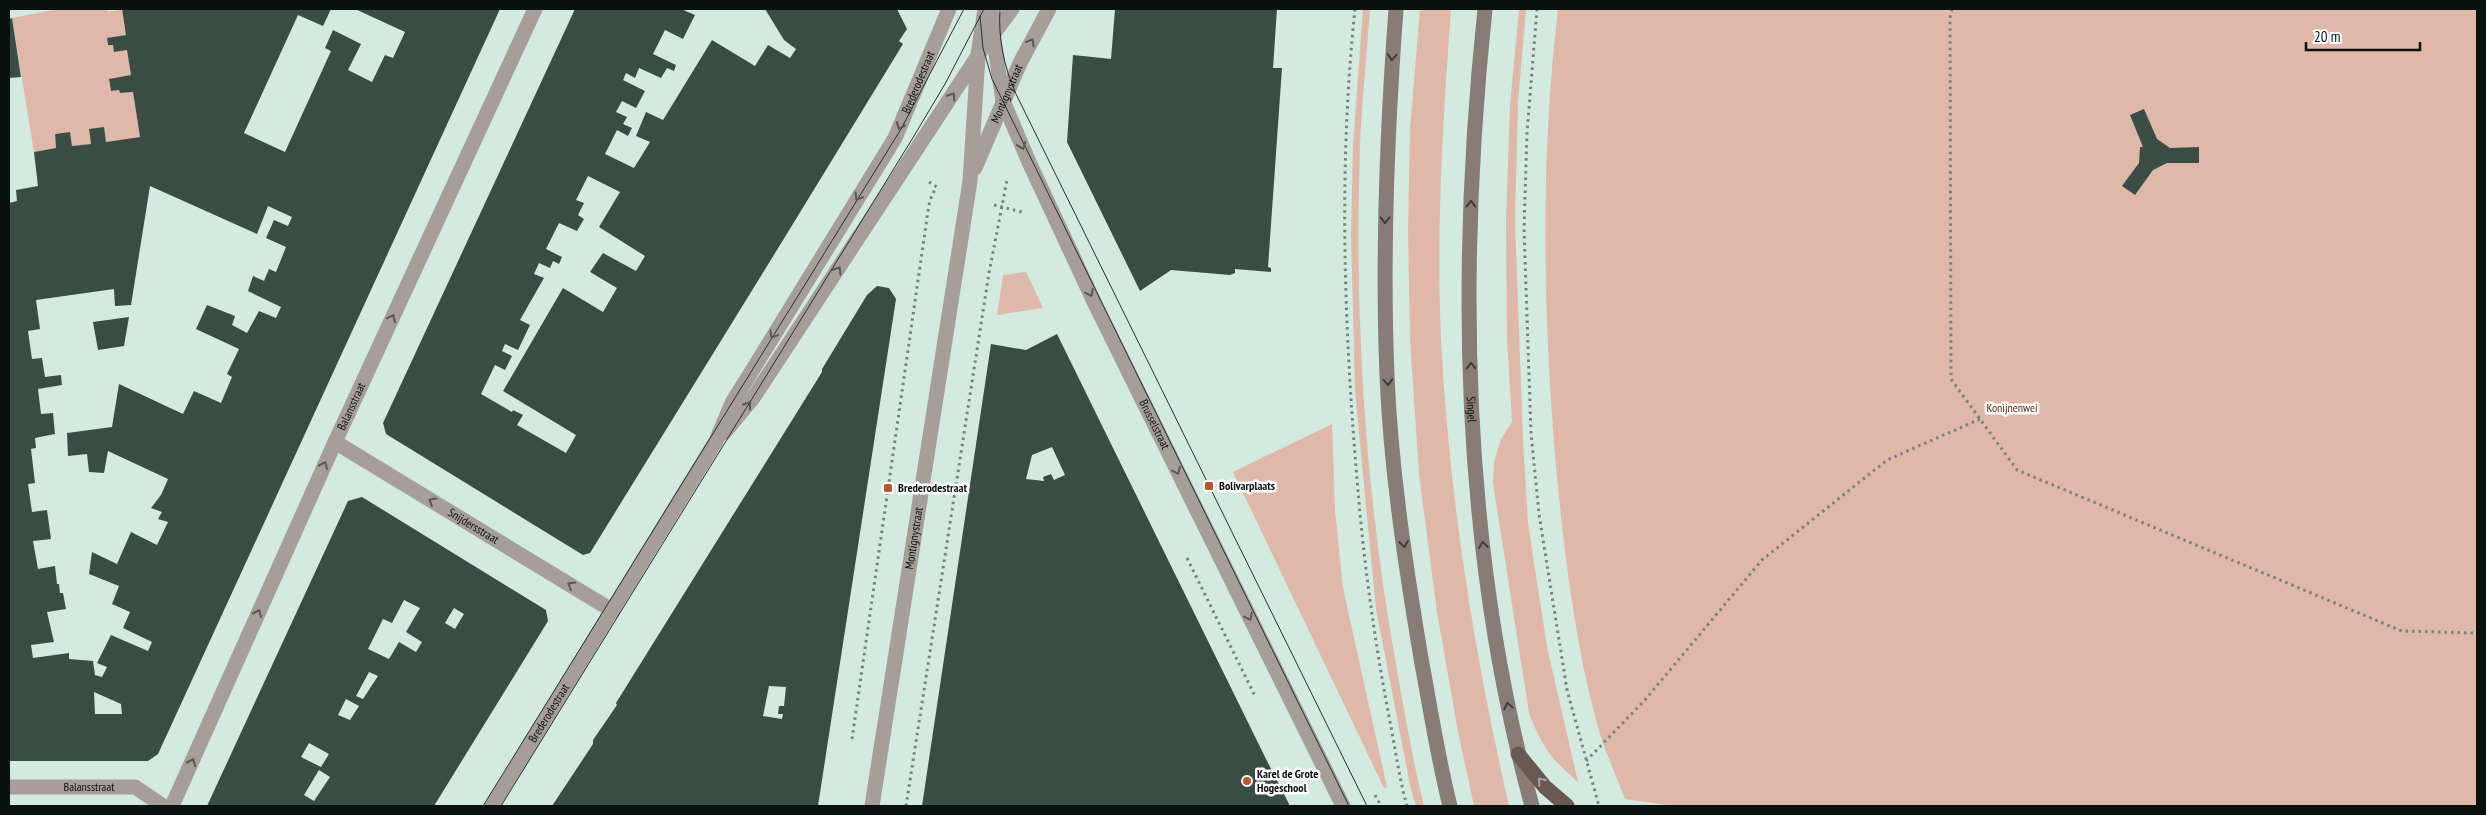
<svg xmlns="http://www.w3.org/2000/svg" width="2486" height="815" viewBox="0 0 2486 815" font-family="'PT Sans Narrow',sans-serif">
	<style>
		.green { fill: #dfb8aa }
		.building { fill: #394d45; fill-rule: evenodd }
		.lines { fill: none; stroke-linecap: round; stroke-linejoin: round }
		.path { stroke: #73847d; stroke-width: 3; stroke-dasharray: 2.5 4; stroke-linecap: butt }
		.minor { stroke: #a79d99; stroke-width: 15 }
		.tertiary { stroke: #a79d99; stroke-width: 15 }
		.secondary { stroke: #897b76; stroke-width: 15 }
		.trunk { stroke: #6a5852; stroke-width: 15 }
		.tram { stroke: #27322e; stroke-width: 1 }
		.oneway { stroke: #585854 }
		.oneway2 { stroke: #3c3c38 }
		.oneway3 { stroke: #ada3a0 }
		.poi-dot { fill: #bc542d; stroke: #fff; stroke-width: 2 }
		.labels { text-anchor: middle; stroke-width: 5; stroke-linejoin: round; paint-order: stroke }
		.street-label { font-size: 12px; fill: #09120e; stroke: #fff }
		.park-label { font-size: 12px; fill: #64240a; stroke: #fff }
		.poi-label { font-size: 12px; font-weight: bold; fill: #09120e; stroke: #fff; text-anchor: start }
	</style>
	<rect width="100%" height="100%" fill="#d2eae0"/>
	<!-- green -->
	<g class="green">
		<path d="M 58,9 L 107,9 L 108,12 L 122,9 L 126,35 L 107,39 L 108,45 L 113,45 L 114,52 L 127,50 L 131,75 L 109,80 L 111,91 L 119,90 L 120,93 L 133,92 L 140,137 L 106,142 L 103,127 L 89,130 L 91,144 L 72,146 L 70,132 L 55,134 L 56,148 L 34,152 L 12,18 Z"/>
		<path d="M 1363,9 L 1370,9 C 1367,54 1362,100 1360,146 C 1354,323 1366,502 1398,676 C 1406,719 1413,763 1424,806 L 1416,806 L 1411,790 L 1376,609 L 1355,391 L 1351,235 L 1353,145 Z"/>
		<path d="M 1420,9 L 1451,9 C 1443,119 1436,229 1441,339 C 1449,497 1474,653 1509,806 L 1474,806 L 1458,732 L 1437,612 L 1419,474 L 1410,339 L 1408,230 L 1410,129 Z"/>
		<path d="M 1519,9 L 1526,9 L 1518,103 L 1515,220 L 1523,440 L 1528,523 L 1547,647 L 1578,782 C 1551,759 1542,747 1529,713 L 1493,483 L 1494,462 L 1501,439 L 1512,422 L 1507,338 L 1506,221 L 1510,105 Z"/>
		<path d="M 1558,9 L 2477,9 L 2477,806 L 1674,806 L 1625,799 C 1615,773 1603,747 1596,720 C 1574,637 1564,551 1556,466 C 1543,315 1540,160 1558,9 Z"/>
		<path d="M 1026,272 L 1043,308 L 997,315 L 1003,275 Z"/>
		<path d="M 1332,424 L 1335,511 L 1343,588 L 1387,787 L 1384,788 L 1233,472 Z"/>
	</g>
	<!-- building -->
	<g class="building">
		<path d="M 122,9 L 331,9 L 323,26 L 298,15 L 244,133 L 285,152 L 331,51 L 325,48 L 333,30 L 361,44 L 348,70 L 372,82 L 385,55 L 393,58 L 405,32 L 355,9 L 500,9 L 158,754 L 148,761 L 9,761 L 9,203 L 17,201 L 16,190 L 38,186 L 34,152 L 56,148 L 55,134 L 70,132 L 72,146 L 91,144 L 89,129 L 104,127 L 106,142 L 140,137 L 133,92 L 120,93 L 119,90 L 111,91 L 109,79 L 131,75 L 127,50 L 114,52 L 113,45 L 108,45 L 107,38 L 126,35 ZM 150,186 L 257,234 L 268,206 L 292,217 L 288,226 L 274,220 L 266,238 L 286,247 L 276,272 L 269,269 L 264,281 L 253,276 L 248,291 L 281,307 L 276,318 L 259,311 L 247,333 L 232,325 L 235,316 L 207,305 L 196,329 L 239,349 L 227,374 L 232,377 L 221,403 L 194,391 L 183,414 L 119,384 L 112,427 L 67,433 L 68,456 L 87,454 L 89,472 L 104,473 L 108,451 L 168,479 L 161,495 L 151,508 L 162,512 L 158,519 L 168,522 L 157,545 L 131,532 L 117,564 L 92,552 L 89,574 L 119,586 L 112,604 L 130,612 L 123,628 L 152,642 L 148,651 L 111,635 L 97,663 L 107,667 L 102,677 L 95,675 L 93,661 L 69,659 L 69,653 L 33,658 L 31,645 L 54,642 L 47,612 L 66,609 L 63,593 L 60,593 L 59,584 L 57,584 L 55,566 L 38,569 L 33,541 L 51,539 L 47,510 L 32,512 L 28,484 L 35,483 L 31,449 L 36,448 L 35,438 L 55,434 L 53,413 L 41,414 L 38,389 L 62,385 L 61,375 L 45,377 L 42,358 L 32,359 L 28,331 L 40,329 L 36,300 L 114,289 L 115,306 L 131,305 ZM 94,692 L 121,704 L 122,714 L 95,714 Z"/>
		<path d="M 575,9 L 681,9 L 695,15 L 683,39 L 665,30 L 653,54 L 676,65 L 674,71 L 667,68 L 661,78 L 639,68 L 635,78 L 626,73 L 623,80 L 645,91 L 636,108 L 622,101 L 616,112 L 627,117 L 623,124 L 632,128 L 628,136 L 617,130 L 605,154 L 634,168 L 650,142 L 636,136 L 646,112 L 663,120 L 712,40 L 755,66 L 768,45 L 790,58 L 796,49 L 784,40 L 765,9 L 897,9 L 907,29 L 899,41 L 903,44 L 788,232 L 590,553 L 583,555 L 386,434 L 383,423 ZM 588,176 L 620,192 L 599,227 L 645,256 L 636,271 L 603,253 L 590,272 L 617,288 L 603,312 L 563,288 L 503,391 L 576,435 L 566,453 L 517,425 L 523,415 L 513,410 L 512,412 L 481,394 L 495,365 L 505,370 L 512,356 L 502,351 L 505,344 L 518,350 L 530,325 L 520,320 L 544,278 L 534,274 L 539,263 L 550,268 L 553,261 L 559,264 L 562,257 L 546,249 L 559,223 L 577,231 L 584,219 L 578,215 L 584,203 L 576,200 Z"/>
		<path d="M 1115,9 L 1277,9 L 1273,68 L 1282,68 L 1268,267 L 1271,268 L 1271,272 L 1235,269 L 1235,273 L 1230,275 L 1171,270 L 1140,291 L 1067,142 L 1073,55 L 1111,59 Z"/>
		<path d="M 12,18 L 21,77 L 9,78 L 9,19 Z"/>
		<path d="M 2144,109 L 2157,139 L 2170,148 L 2199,147 L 2199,163 L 2167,163 L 2153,170 L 2135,195 L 2122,186 L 2139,163 L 2140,147 L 2143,147 L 2130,115 Z"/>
		<path d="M 877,286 L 889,288 L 896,299 L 818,806 L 552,806 L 593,744 L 593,740 L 617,705 L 616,703 L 822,372 L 822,369 L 867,295 ZM 769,686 L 786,687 L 784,706 L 779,706 L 778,714 L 783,714 L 782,719 L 763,716 Z"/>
		<path d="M 129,317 L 124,346 L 98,350 L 93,322 Z"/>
		<path d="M 1057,334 L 1265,757 L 1290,806 L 922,806 L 991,344 L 1026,350 ZM 1052,447 L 1065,475 L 1054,480 L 1051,474 L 1043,477 L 1044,481 L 1026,479 L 1032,455 Z"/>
		<path d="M 362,497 L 546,610 L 548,621 L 434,806 L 207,806 L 348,501 ZM 404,600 L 420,608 L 406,632 L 422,642 L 416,652 L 399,642 L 389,659 L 368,649 L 383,619 L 392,623 ZM 454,608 L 464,614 L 455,629 L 445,623 ZM 369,672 L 378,676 L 363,699 L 356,696 ZM 346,699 L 359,706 L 350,720 L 338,715 ZM 309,743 L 329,754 L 321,767 L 301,757 ZM 319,770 L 330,777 L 314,801 L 304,795 Z"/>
	</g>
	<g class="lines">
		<!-- path -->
		<g class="path">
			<path d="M 1355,9 C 1337,180 1345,353 1361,524 C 1368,593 1378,660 1391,727 C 1396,754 1400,781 1407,806"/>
			<path d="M 1537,9 L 1527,133 L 1524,229 L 1531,433 L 1539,514 L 1567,690 L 1599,806"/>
			<path d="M 1952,9 L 1950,18 L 1951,379 L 2017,470 L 2402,631 L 2477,633"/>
			<path d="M 929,182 L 940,189"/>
			<path d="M 994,205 L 1022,212"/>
			<path d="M 1187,558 L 1255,696"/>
			<path d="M 852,739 L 928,211 L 930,200 L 936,187"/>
			<path d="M 1586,761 L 1644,701 L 1762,560 L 1887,460 L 1980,419"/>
			<path d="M 1375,795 L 1381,806"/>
			<path d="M 906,806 L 989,273 L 1007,180"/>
		</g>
		<!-- minor -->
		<g class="minor">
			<path id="s1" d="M 991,9 L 993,34 L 1003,101 L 1029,162 L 1096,306 L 1343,806"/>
			<path id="s2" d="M 975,168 L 1020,63 L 1049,9"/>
			<path id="s3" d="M 335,442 L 613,611"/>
			<path id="s4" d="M 9,787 L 135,787 L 163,806"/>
			<path id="s5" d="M 172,806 L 335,442 L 535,9"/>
			<path id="s6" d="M 872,806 L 970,181 L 978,56"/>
		</g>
		<!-- tertiary -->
		<g class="tertiary">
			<path d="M 978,55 L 985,9"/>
			<path d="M 724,433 L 753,398 L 983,48 L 1012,9"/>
			<path id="s7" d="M 492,806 L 716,441 L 732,403 L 750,374 L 895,138 L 949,9"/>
		</g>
		<!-- secondary -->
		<g class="secondary">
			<path d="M 1396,9 C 1387,131 1382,253 1387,376 C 1391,472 1406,569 1422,664 C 1431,712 1438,759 1450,806"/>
			<path id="s8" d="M 1485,9 C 1457,274 1461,547 1532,806"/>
		</g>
		<!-- trunk -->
		<path class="trunk" d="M 1518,754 L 1545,787 L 1567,806"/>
		<!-- tram -->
		<g class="tram">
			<path d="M 1000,9 C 998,38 1004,67 1016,94 L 1367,806"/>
			<path d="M 980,16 L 983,48 L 992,79 L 1349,806"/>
			<path d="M 483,806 L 901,129 L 964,9"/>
			<path d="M 501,806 L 914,136 L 945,84 L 984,9"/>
		</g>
	</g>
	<!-- one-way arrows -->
	<defs><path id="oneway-chevron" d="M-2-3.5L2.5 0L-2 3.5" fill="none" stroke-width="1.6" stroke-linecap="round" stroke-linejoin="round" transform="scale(1.25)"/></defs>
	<g class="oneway">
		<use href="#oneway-chevron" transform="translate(1031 42) rotate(-61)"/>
		<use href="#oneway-chevron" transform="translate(952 96) rotate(-57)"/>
		<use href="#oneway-chevron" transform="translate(900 126) rotate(112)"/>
		<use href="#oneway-chevron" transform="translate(1022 146) rotate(70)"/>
		<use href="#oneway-chevron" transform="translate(858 197) rotate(122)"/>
		<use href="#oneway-chevron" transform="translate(838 270) rotate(-57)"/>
		<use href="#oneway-chevron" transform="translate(1090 293) rotate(65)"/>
		<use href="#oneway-chevron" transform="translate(392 318) rotate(-65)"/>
		<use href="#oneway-chevron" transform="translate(773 335) rotate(121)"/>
		<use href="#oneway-chevron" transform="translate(748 405) rotate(-54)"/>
		<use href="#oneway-chevron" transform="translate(324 465) rotate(-66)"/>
		<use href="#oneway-chevron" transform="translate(1177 471) rotate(64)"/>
		<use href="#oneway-chevron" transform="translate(432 501) rotate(-149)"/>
		<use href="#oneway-chevron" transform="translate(571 585) rotate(-149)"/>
		<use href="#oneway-chevron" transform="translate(258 613) rotate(-66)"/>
		<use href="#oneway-chevron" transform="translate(1249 617) rotate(64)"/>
		<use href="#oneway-chevron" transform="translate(192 762) rotate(-66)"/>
	</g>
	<g class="oneway2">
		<use href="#oneway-chevron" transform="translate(1392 57) rotate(94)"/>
		<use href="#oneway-chevron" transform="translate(1471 204) rotate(-88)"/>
		<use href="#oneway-chevron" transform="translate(1385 220) rotate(91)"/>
		<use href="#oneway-chevron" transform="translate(1471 366) rotate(-92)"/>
		<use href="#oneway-chevron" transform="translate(1388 382) rotate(86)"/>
		<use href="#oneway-chevron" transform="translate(1404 544) rotate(82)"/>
		<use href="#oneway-chevron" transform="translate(1483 545) rotate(-97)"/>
		<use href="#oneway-chevron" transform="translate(1508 706) rotate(-102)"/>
	</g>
	<use class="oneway3" href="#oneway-chevron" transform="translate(1541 781) rotate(-131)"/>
	<!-- markers -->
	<g class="poi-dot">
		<rect x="1204" y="481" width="10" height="10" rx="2.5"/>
		<rect x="883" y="483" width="10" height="10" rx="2.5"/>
		<circle cx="1247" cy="781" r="5"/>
	</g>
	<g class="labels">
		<!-- street labels -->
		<g class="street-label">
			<text dy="4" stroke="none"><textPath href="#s7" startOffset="841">Brederodestraat</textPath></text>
			<text dy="4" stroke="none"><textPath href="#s2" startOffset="81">Montignystraat</textPath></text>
			<text dy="4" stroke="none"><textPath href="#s5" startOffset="438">Balansstraat</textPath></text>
			<text dy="4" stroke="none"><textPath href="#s8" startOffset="401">Singel</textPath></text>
			<text dy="4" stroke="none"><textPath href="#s1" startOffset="450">Brusselstraat</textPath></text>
			<text dy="4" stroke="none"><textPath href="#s3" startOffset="162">Snijdersstraat</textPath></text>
			<text dy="4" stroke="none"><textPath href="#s6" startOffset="271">Montignystraat</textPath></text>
			<text dy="4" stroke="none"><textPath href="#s7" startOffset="109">Brederodestraat</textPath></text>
			<text dy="4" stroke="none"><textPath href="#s4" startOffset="80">Balansstraat</textPath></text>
		</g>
		<!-- park labels -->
		<g class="park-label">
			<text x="2012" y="412">Konijnenwei</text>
		</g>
		<!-- poi labels -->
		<g class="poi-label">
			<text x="1219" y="490">Bolivarplaats</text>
			<text x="898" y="492">Brederodestraat</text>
			<text x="1257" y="778">Karel de Grote<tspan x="1257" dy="14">Hogeschool</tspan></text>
		</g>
	</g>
	<!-- border -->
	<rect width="2486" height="815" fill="none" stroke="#09120e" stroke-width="20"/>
	<!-- scale -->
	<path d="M2306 42v8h114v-8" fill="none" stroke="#09120e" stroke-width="2.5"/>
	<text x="2314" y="42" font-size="15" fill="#09120e" stroke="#ffffff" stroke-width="4" paint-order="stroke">20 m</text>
</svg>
